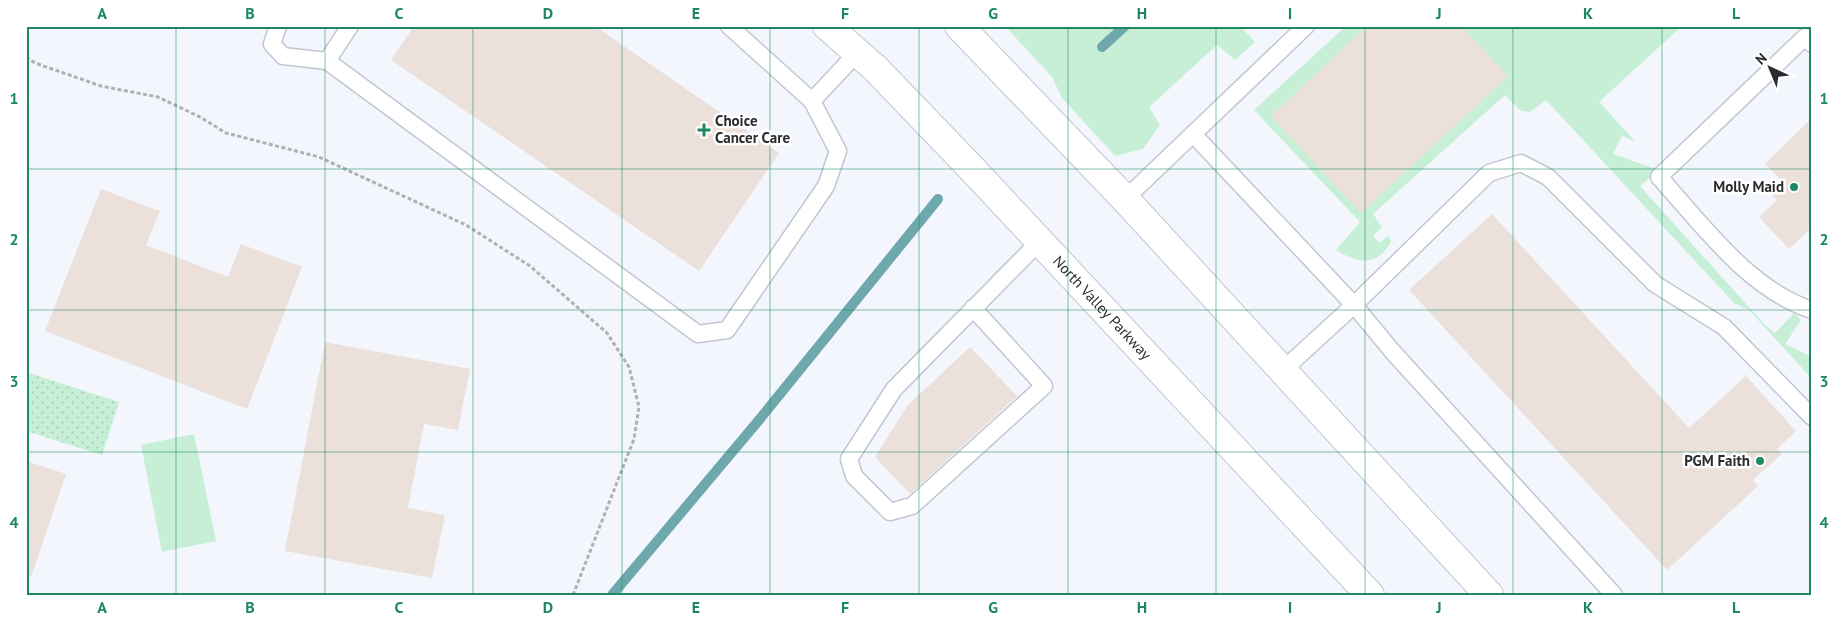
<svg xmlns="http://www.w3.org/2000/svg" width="1838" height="621" viewBox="0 0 1838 621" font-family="'PT Sans',sans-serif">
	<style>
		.grass { fill: #c6efd6 }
		.park { fill: url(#park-dots) }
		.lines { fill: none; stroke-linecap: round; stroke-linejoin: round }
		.stream { stroke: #6ea8ac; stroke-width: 10 }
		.building { fill: #ece0da }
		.service-casing { stroke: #c1c6d0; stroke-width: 19 }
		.secondary-casing { stroke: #c1c6d0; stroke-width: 30 }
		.path { stroke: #adb1b6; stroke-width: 3; stroke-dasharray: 4 2.5; stroke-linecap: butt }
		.service { stroke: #fff; stroke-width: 16 }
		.secondary { stroke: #fff; stroke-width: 28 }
		.grid { fill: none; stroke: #1e8763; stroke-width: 1; stroke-opacity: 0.55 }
		.poi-dot { fill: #1e8763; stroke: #fff; stroke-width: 2 }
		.labels { text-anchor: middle; stroke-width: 5; stroke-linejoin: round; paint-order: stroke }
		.poi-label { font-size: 15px; font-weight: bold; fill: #292b2f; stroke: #fff; text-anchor: end }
		.street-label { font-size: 15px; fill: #292b2f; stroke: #fff }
		.neatline { fill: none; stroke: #1e8763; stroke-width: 2 }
		.grid-label { font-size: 16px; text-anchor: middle; font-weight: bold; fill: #1e8763 }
	</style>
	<defs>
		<pattern id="park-dots" width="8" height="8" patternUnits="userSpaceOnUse" patternTransform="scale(1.25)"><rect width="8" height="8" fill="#c6efd6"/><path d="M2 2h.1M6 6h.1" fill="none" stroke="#aacdb8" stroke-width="1.8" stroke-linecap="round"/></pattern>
	</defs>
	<rect width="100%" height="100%" fill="#f3f7fd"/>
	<!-- grass -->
	<g class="grass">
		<path d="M 1005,26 L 1240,26 L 1255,42 L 1235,60 L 1217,45 L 1149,107 L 1160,125 L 1143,149 L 1115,156 L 1062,98 L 1052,77 Z"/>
		<path d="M 1346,26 L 1682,26 L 1599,102 L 1636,142 L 1622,136 L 1613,154 L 1659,170 L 1640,186 L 1765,325 L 1775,333 L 1794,313 L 1801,320 L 1785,344 L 1812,357 L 1812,379 L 1749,310 L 1734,303 L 1546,100 L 1530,112 L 1521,111 L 1505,95 L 1373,214 L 1382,227 L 1373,236 L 1380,243 L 1388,235 L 1391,242 C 1376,267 1359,264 1336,250 L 1360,222 L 1254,110 Z"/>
		<path d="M 194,434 L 216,541 L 162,552 L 141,445 Z"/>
	</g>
	<!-- park -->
	<path class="park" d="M 26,372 L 119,402 L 102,455 L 26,431 Z"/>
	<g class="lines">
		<!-- stream -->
		<g class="stream">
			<path d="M 1102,47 L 1125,26"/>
			<path d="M 612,595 L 759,420 L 938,199"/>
		</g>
	</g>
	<!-- building -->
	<g class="building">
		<path d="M 414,26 L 595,26 L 779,153 L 699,271 L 391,60 Z"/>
		<path d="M 1367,26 L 1461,26 L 1508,76 L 1361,213 L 1271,116 Z"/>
		<path d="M 1812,118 L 1812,227 L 1789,249 L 1759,217 L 1777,200 L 1769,193 L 1782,181 L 1765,164 Z"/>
		<path d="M 101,189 L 160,211 L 146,245 L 228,277 L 241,244 L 302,267 L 247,409 L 45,331 Z"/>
		<path d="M 1492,214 L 1689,428 L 1746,376 L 1796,431 L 1777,449 L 1782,454 L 1753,480 L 1758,486 L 1667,570 L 1409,290 Z"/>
		<path d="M 325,342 L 470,369 L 458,430 L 424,424 L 408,508 L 445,515 L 432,578 L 285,551 Z"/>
		<path d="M 970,347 L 1017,396 L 910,494 L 875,457 L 908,405 Z"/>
		<path d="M 26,461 L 66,474 L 31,577 L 26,576 Z"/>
	</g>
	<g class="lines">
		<defs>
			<g id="service">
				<path d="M 278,26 L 272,44 L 283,56 L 327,61"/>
				<path d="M 350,26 L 327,61 L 698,334 L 727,330 L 826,186 L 838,151 L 812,101 L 857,53"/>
				<path d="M 729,26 L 812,101"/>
				<path d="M 1812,44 L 1805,37 L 1659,177 C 1702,224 1749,290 1812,310"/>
				<path d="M 1193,134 L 1306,26"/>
				<path d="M 1125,199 L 1193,134 L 1354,305 L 1392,351 L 1614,595"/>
				<path d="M 973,308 L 1044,386 L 912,506 L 890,512 L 854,476 L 849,459 L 894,389 L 1039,242"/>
				<path d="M 1282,371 L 1354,305 L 1489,173 L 1521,163 L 1548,177 L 1655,284 L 1724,327 L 1812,417"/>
			</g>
			<g id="secondary">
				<path id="s1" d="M 827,26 L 876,69 L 975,172 L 1370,595"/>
				<path d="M 959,26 L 1125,199 L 1489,595"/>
			</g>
		</defs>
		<!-- service casing -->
		<use href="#service" class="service-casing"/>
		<!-- secondary casing -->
		<use href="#secondary" class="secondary-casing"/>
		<!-- path -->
		<path class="path" d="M 26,57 L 35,63 L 101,86 L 158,97 L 200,117 L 226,133 L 319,157 L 466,225 L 530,266 L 607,333 L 629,367 L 639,407 L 634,439 L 573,595"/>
		<!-- service -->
		<use href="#service" class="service"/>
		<!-- secondary -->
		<use href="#secondary" class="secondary"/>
	</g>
	<!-- grid -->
	<path class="grid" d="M 176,26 L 176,595M 325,26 L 325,595M 473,26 L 473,595M 622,26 L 622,595M 770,26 L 770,595M 919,26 L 919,595M 1068,26 L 1068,595M 1216,26 L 1216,595M 1365,26 L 1365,595M 1513,26 L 1513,595M 1662,26 L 1662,595M 26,169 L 1812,169M 26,310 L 1812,310M 26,452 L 1812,452"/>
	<!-- markers -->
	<g class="poi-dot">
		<path d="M701.5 122.5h5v5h5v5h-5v5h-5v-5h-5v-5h5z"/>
		<circle cx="1794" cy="187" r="5"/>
		<circle cx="1760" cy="461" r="5"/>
	</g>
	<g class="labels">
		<!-- poi labels -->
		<g class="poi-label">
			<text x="715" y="126" text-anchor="start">Choice<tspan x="715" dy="17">Cancer Care</tspan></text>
			<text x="1784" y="192">Molly Maid</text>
			<text x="1750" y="466">PGM Faith</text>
		</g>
		<!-- street labels -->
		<g class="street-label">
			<text dy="5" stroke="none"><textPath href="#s1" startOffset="394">North Valley Parkway</textPath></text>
		</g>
	</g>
	<!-- border -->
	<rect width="1838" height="621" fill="none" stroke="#ffffff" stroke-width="55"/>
	<!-- north arrow -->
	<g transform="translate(1770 68) rotate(316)" stroke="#ffffff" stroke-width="4" paint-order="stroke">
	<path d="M0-4L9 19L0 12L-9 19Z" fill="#292b2f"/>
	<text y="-8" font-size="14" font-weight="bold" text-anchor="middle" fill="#292b2f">N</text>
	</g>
	<rect x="28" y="28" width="1782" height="566" class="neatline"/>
	<g class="grid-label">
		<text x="102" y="19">A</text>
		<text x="250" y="19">B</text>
		<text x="399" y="19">C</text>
		<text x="548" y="19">D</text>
		<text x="696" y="19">E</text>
		<text x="845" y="19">F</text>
		<text x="993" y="19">G</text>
		<text x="1142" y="19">H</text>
		<text x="1290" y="19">I</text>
		<text x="1439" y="19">J</text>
		<text x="1588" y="19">K</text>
		<text x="1736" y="19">L</text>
		<text x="14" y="104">1</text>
		<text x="1824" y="104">1</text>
		<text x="14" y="245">2</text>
		<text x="1824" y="245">2</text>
		<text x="14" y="387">3</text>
		<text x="1824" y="387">3</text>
		<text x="14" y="528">4</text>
		<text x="1824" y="528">4</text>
		<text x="102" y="613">A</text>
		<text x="250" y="613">B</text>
		<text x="399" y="613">C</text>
		<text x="548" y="613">D</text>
		<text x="696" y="613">E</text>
		<text x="845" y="613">F</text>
		<text x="993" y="613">G</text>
		<text x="1142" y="613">H</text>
		<text x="1290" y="613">I</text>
		<text x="1439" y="613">J</text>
		<text x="1588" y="613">K</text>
		<text x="1736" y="613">L</text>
	</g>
</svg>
